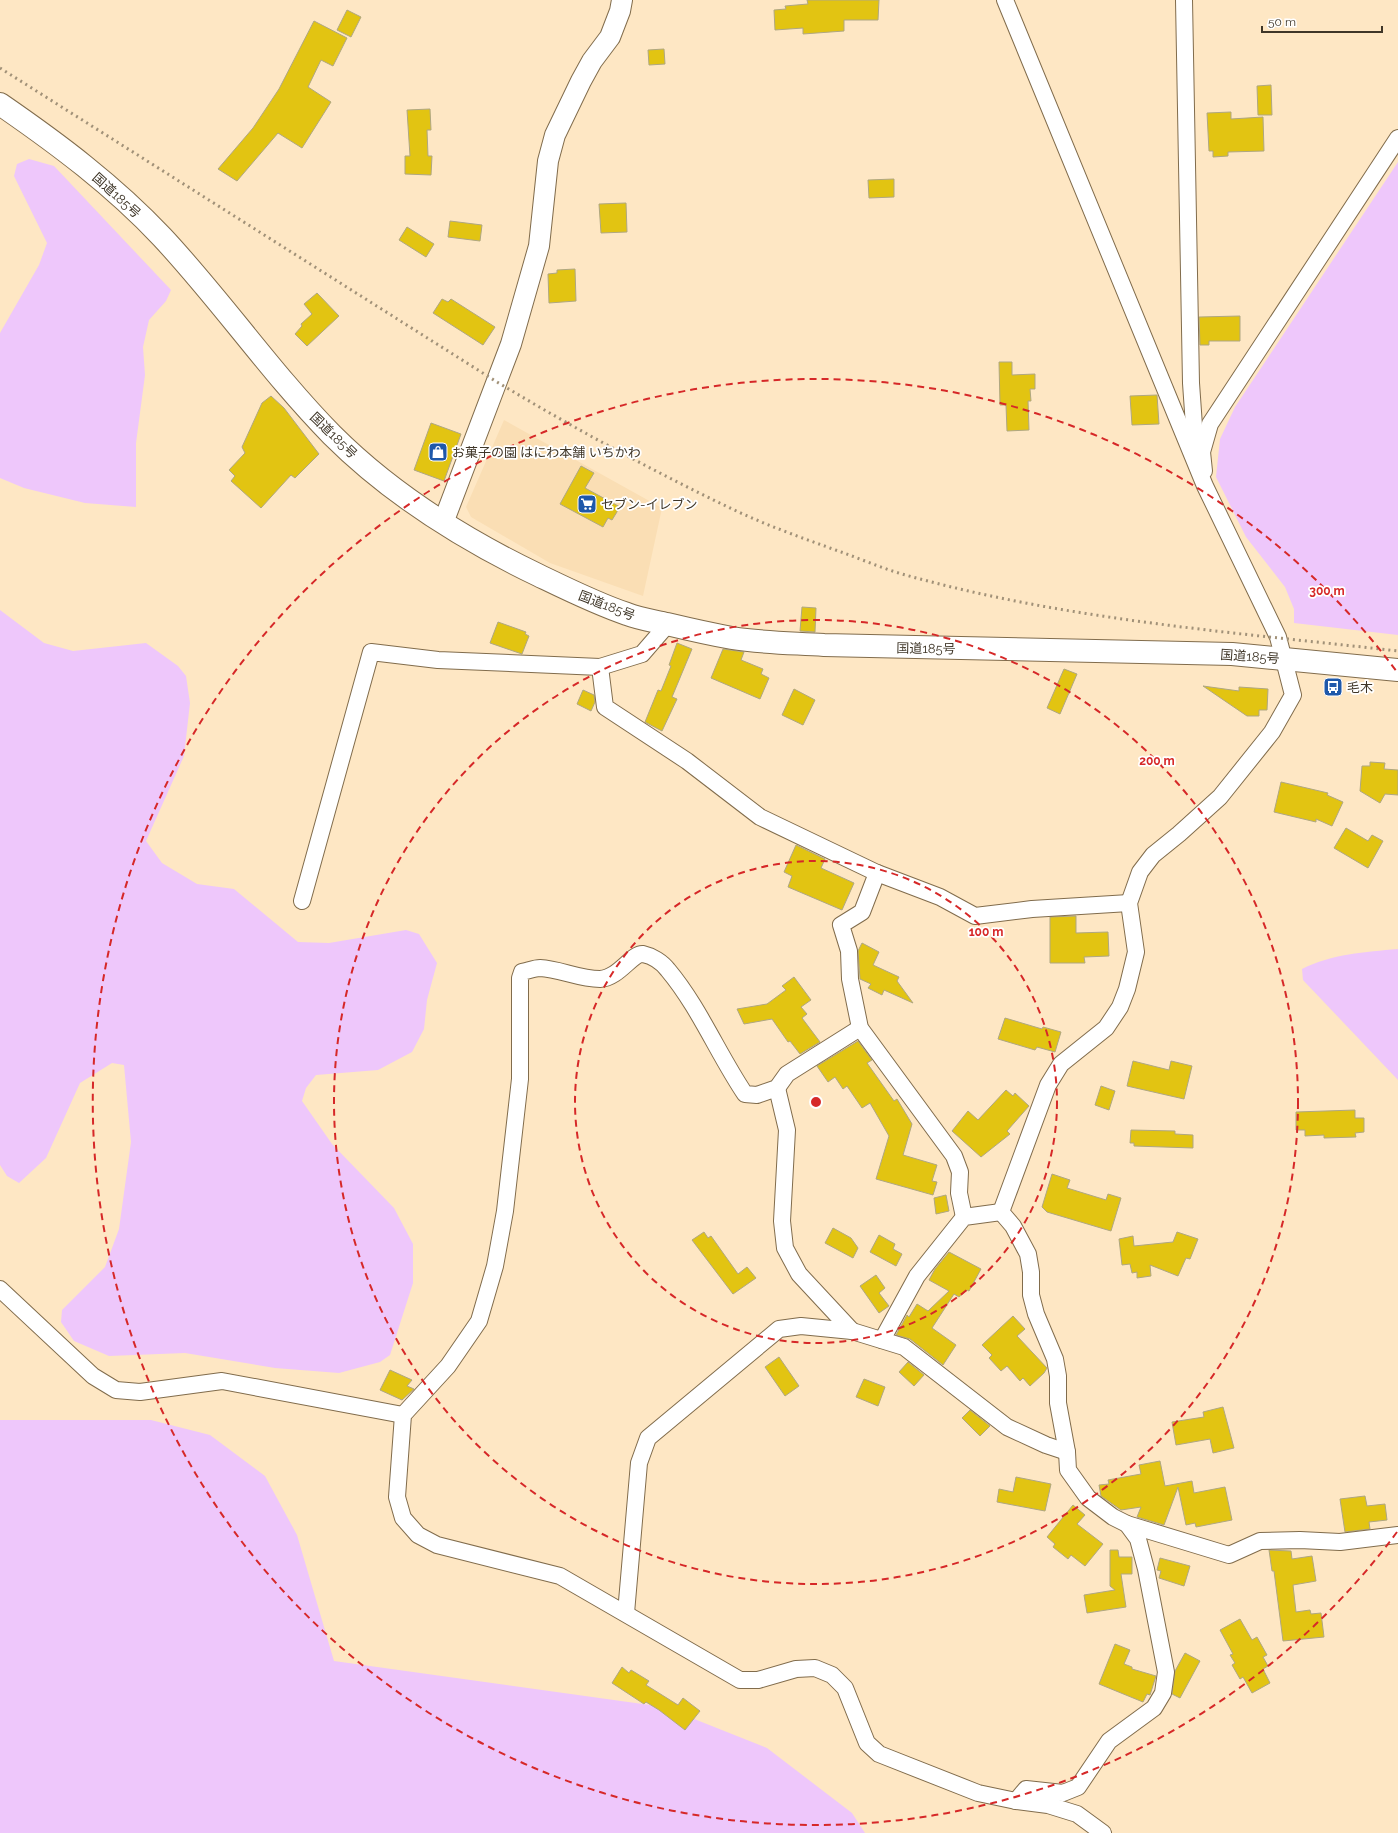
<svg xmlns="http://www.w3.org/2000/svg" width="1398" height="1833" viewBox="0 0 1398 1833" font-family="Raleway,'Noto Sans JP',sans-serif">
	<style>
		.built { fill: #fadeb4 }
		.green { fill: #eec7fb }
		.building { fill: #e2c412; stroke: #afa782 }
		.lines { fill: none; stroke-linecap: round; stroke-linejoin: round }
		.minor-casing { stroke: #816c4c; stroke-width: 18 }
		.tertiary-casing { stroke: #816c4c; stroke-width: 22 }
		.trunk-casing { stroke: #816c4c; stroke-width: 24 }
		.minor { stroke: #fff; stroke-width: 16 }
		.tertiary { stroke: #fff; stroke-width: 20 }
		.trunk { stroke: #fff; stroke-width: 22 }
		.rail { stroke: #a19178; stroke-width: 3; stroke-dasharray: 2 4; stroke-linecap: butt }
		.ring { fill: none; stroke: #d62828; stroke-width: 2; stroke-dasharray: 7 5 }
		.labels { text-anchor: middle; stroke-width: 3.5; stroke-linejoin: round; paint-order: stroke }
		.street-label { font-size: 13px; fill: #3f3628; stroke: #fff }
		.poi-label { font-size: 13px; fill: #3f3628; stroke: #fff; text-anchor: start }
		.centre { fill: #d62828; stroke: #fff; stroke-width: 2 }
		.ring-label { font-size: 12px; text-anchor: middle; font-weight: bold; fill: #d62828; stroke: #fff; stroke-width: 3.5; stroke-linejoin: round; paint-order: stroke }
	</style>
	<rect width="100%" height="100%" fill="#fee7c4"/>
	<!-- built -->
	<path class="built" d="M 504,420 L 662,508 L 643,596 L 550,563 L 471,517 L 466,507 Z"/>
	<!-- green -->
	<g class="green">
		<path d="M 29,159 L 54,166 L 171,290 L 166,301 L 149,320 L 143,347 L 145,375 L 136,443 L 136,507 L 85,503 L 24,488 L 0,478 L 0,333 L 39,265 L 47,243 L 14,176 L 17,164 Z"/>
		<path d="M 1398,162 L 1398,635 L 1294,623 L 1294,609 L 1285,587 L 1246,537 L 1216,477 L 1220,439 L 1235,407 Z"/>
		<path d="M 0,610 L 44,643 L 73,651 L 146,643 L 178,666 L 186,676 L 190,703 L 184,756 L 146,841 L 162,863 L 197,884 L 234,889 L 298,942 L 329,943 L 406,930 L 419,934 L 437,963 L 427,1000 L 424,1029 L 412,1052 L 378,1070 L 316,1075 L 306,1088 L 302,1101 L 332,1144 L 394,1208 L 413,1244 L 413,1283 L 390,1355 L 380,1362 L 339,1373 L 275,1368 L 185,1353 L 109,1356 L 74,1341 L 61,1322 L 62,1310 L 105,1267 L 119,1229 L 131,1142 L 124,1065 L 112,1063 L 80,1083 L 46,1158 L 19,1183 L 7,1176 L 0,1165 Z"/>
		<path d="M 1398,949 L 1398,1080 L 1303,980 L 1302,969 C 1332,954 1365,952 1398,949 Z"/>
		<path d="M 0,1420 L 151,1420 L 210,1435 L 265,1476 L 297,1535 L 334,1661 L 664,1707 L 767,1748 L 852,1813 L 865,1833 L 0,1833 Z"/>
	</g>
	<!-- building -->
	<g class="building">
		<path d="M 807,0 L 879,0 L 878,20 L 844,20 L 844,31 L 803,34 L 803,28 L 775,30 L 774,10 L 786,9 L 785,6 L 808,4 Z"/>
		<path d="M 347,10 L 361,17 L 351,37 L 337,30 Z"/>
		<path d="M 314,21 L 347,38 L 333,66 L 321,60 L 308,87 L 331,102 L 302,148 L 278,133 L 237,181 L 218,169 L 253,128 L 279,89 Z"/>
		<path d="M 664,49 L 665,64 L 649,65 L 648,50 Z"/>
		<path d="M 1271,85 L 1272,115 L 1258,115 L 1257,86 Z"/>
		<path d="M 430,109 L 431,130 L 427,130 L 428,156 L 432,156 L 431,175 L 405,174 L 405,156 L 410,156 L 407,110 Z"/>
		<path d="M 1231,112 L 1231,119 L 1263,117 L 1264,151 L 1228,152 L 1228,156 L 1213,157 L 1213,151 L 1209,151 L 1207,113 Z"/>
		<path d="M 894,179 L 894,197 L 869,198 L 868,180 Z"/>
		<path d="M 626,203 L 627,232 L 601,233 L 599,204 Z"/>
		<path d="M 450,221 L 482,225 L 480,241 L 448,237 Z"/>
		<path d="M 407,227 L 434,244 L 426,257 L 399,240 Z"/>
		<path d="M 575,269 L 576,301 L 549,303 L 548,274 L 557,273 L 557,270 Z"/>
		<path d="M 317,293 L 339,316 L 307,346 L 295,334 L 302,326 L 301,324 L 312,314 L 304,304 Z"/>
		<path d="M 442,299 L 448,302 L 451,299 L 495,327 L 483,345 L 433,313 Z"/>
		<path d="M 1240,316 L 1240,341 L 1209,341 L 1209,345 L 1200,345 L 1199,317 Z"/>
		<path d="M 999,362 L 1012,362 L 1012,375 L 1035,374 L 1035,389 L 1030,389 L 1031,401 L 1028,401 L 1029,430 L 1007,431 L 1006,405 L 1000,405 Z"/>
		<path d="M 1157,395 L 1159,424 L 1132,425 L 1130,396 Z"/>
		<path d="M 271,396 L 284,408 L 319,454 L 295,478 L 291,475 L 261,508 L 231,481 L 235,476 L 229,470 L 245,453 L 242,447 L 262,403 Z"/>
		<path d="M 431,423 L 461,434 L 444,481 L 414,470 Z"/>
		<path d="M 581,466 L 594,473 L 585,488 L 620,507 L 612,520 L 608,518 L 603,527 L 560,504 Z"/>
		<path d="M 802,607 L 816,608 L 815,632 L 800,631 Z"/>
		<path d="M 498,622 L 526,632 L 525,634 L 529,636 L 522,654 L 490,643 Z"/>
		<path d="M 677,643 L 692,649 L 672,697 L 677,699 L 662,731 L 645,722 L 658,690 L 661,691 L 671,666 L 669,665 Z"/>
		<path d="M 723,649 L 744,652 L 741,660 L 763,669 L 761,674 L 769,678 L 760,699 L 711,678 Z"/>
		<path d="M 1064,669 L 1077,674 L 1060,714 L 1047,708 Z"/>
		<path d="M 1203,686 L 1239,691 L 1239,687 L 1268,689 L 1267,710 L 1259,710 L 1259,716 L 1247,716 Z"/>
		<path d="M 794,689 L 815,700 L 803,725 L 782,715 Z"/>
		<path d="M 583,690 L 594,695 L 595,702 L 591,711 L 577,704 Z"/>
		<path d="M 1370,762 L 1385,763 L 1384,769 L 1398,770 L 1398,795 L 1385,794 L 1380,803 L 1360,791 L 1362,766 L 1370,766 Z"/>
		<path d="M 1281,782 L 1328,793 L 1327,795 L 1343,802 L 1332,826 L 1316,819 L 1316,822 L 1274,812 Z"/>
		<path d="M 1346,828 L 1368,841 L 1372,835 L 1383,841 L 1368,868 L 1334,848 Z"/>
		<path d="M 796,845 L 825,859 L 821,868 L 854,883 L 842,910 L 788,887 L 792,876 L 784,872 Z"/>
		<path d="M 1076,916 L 1076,933 L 1108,932 L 1109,956 L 1084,957 L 1085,963 L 1050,963 L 1050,917 Z"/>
		<path d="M 862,943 L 879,952 L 873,965 L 899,977 L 897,981 L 913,1003 L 884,990 L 882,995 L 868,988 L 871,984 L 860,979 L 858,951 Z"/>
		<path d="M 794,977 L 811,1000 L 801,1007 L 807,1014 L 802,1018 L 820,1042 L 800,1054 L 790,1041 L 788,1042 L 772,1019 L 744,1024 L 737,1009 L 767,1004 L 786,990 L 782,986 Z"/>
		<path d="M 1005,1018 L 1042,1029 L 1043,1027 L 1061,1032 L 1055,1052 L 1037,1047 L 1035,1050 L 998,1039 Z"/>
		<path d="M 858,1041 L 872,1060 L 867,1063 L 894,1101 L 897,1099 L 912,1124 L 903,1155 L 937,1165 L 932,1181 L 937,1182 L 933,1195 L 876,1179 L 889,1136 L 870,1103 L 862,1108 L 847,1086 L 843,1089 L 835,1077 L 828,1082 L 817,1066 Z"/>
		<path d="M 1133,1061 L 1169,1070 L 1171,1061 L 1192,1066 L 1184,1099 L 1127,1086 Z"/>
		<path d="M 1101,1086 L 1115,1091 L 1109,1110 L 1095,1105 Z"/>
		<path d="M 1006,1090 L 1013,1096 L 1015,1093 L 1029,1106 L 1007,1131 L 1010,1134 L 981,1157 L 952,1131 L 968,1111 L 978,1120 Z"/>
		<path d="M 1355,1110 L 1355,1118 L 1364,1118 L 1364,1132 L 1355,1133 L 1356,1137 L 1324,1138 L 1324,1135 L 1305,1136 L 1305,1130 L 1296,1130 L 1296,1112 Z"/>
		<path d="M 1131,1130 L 1175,1131 L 1175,1134 L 1193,1135 L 1193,1148 L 1134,1146 L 1134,1143 L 1130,1143 Z"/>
		<path d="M 1052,1174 L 1070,1180 L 1067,1188 L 1106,1200 L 1108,1194 L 1121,1198 L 1111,1231 L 1047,1212 L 1042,1207 Z"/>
		<path d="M 946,1195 L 949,1211 L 936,1214 L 934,1198 Z"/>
		<path d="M 833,1228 L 851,1238 L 858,1248 L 853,1258 L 825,1243 Z"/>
		<path d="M 704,1232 L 708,1238 L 711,1236 L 738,1274 L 747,1267 L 756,1278 L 733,1294 L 692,1240 Z"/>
		<path d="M 1177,1232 L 1198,1239 L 1190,1259 L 1186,1258 L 1178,1276 L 1150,1265 L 1151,1276 L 1137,1278 L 1137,1272 L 1132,1273 L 1130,1264 L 1122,1265 L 1119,1239 L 1133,1236 L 1134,1246 L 1173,1242 Z"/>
		<path d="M 879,1235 L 895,1244 L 893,1249 L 902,1254 L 896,1266 L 870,1252 Z"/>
		<path d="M 949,1252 L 981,1269 L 969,1291 L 967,1290 L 959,1297 L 954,1294 L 932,1328 L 956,1345 L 943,1365 L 910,1339 L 896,1335 L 907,1315 L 909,1317 L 917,1304 L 928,1311 L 949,1291 L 929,1280 L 935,1269 Z"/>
		<path d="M 876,1275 L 885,1288 L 879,1293 L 889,1306 L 879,1313 L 860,1286 Z"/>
		<path d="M 1013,1316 L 1025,1329 L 1017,1336 L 1047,1368 L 1044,1373 L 1030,1386 L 1023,1378 L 1020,1381 L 1007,1366 L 1001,1371 L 989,1358 L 992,1355 L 982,1345 Z"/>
		<path d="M 779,1357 L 799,1386 L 785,1396 L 765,1367 Z"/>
		<path d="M 908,1362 L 924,1375 L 914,1386 L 899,1372 Z"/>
		<path d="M 390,1370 L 412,1380 L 407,1386 L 414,1389 L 402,1400 L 380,1390 Z"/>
		<path d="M 864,1379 L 885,1387 L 878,1406 L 856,1397 Z"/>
		<path d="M 1223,1407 L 1234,1448 L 1213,1453 L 1210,1439 L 1176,1445 L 1172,1422 L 1204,1417 L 1203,1412 Z"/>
		<path d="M 970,1410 L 990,1426 L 980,1436 L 962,1418 Z"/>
		<path d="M 1160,1461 L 1165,1486 L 1192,1481 L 1194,1493 L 1225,1487 L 1232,1520 L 1196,1527 L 1195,1523 L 1186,1525 L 1178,1487 L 1164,1525 L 1137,1517 L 1141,1507 L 1121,1510 L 1101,1496 L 1099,1485 L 1109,1484 L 1108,1480 L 1141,1474 L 1139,1465 Z"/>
		<path d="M 1016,1477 L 1051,1484 L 1045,1511 L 997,1502 L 999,1489 L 1013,1492 Z"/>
		<path d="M 1365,1496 L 1367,1506 L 1385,1504 L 1387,1520 L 1369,1522 L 1370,1529 L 1345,1532 L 1340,1499 Z"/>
		<path d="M 1073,1505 L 1085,1515 L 1077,1524 L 1103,1544 L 1085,1566 L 1071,1555 L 1068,1559 L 1053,1547 L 1055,1544 L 1047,1537 Z"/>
		<path d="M 1110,1550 L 1118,1550 L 1119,1557 L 1132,1557 L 1132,1574 L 1121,1574 L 1126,1607 L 1087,1613 L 1084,1595 L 1115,1590 L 1110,1586 Z"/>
		<path d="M 1269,1550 L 1291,1551 L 1292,1559 L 1312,1556 L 1316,1581 L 1293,1585 L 1296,1612 L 1310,1610 L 1311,1614 L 1321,1613 L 1324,1637 L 1283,1641 L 1274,1571 L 1272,1571 Z"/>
		<path d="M 1160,1558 L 1190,1566 L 1184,1586 L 1159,1578 L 1161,1571 L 1157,1570 Z"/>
		<path d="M 1240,1619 L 1252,1640 L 1257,1637 L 1267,1655 L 1263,1657 L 1268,1666 L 1263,1669 L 1270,1683 L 1252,1693 L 1243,1677 L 1240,1679 L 1232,1665 L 1235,1663 L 1230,1655 L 1233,1654 L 1220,1630 Z"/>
		<path d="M 1115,1644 L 1130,1650 L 1124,1664 L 1132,1667 L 1132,1669 L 1156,1676 L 1150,1695 L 1147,1694 L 1143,1702 L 1099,1684 Z"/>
		<path d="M 1185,1653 L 1200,1661 L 1180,1698 L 1172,1694 L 1175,1671 Z"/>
		<path d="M 622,1667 L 629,1673 L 631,1670 L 649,1681 L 646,1685 L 678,1705 L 683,1698 L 700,1711 L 685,1730 L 659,1710 L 646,1702 L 644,1704 L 612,1683 Z"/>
	</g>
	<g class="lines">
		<defs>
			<g id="minor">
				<path d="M 1184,0 L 1191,383 L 1194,426 L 1189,445"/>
				<path d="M 1204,471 L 1202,452 L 1210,424 L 1398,138"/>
				<path d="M 600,667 L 605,707 L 687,761 L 760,817 L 877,873 L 940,897 L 975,916 L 1032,909 L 1129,903"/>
				<path d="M 877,873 L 862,912 L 841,925 L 849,951 L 850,979 L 860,1028 L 954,1156 L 960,1172 L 959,1193 L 964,1217"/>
				<path d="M 302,901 L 371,652 L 438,660 L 600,667 L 642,654 L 668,624"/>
				<path d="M 860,1028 L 787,1074 L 777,1088 L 757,1095 L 745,1094 C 718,1054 699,1007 668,970 C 662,962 652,956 643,954 C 632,953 619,978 600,979 C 579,979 560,969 540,968 C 534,968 528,971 522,972 L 520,978 L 520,1079 L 505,1211 L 495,1266 L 479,1321 L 448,1366 L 403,1415 L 397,1497 L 403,1518 L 418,1535 L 437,1545 L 560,1576 L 740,1680 L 758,1680 L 796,1669 L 815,1668 L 832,1675 L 845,1688 L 867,1743 L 879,1754 L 978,1793 L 1016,1801 L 1048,1805 L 1077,1814 L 1103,1833"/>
				<path d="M 777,1088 L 787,1130 L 782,1221 L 785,1248 L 799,1274 L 852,1331"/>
				<path d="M 1001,1212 L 1048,1085 L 1061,1064 L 1106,1028 L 1120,1007 L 1127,989 L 1136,952 L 1129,903 L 1140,872 L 1153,855 L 1179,834 L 1220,797 L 1272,732 L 1293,695 L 1278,637 L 1205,486 L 1005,0"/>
				<path d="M 1001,1212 L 1013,1226 L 1028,1254 L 1031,1272 L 1031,1295 L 1036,1314 L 1055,1359 L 1058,1376 L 1058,1403 L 1067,1452 L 1068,1470 L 1088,1498 L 1113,1517 L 1127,1524 L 1229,1555 L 1260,1541 L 1300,1540 L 1340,1542 L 1398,1535"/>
				<path d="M 0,1289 L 93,1376 L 116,1390 L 140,1392 L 222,1381 L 403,1415"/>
				<path d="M 882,1340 L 917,1276 L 964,1217 L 1001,1212"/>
				<path d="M 626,1613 L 639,1463 L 648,1438 L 779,1329 L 801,1326 L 852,1331 L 904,1347 L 1007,1427 L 1046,1445 L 1067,1452"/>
				<path d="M 1016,1801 L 1026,1789 L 1063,1793 L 1078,1787 L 1109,1741 L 1154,1708 L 1163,1693 L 1166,1672 L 1146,1569 L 1138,1539 L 1127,1524"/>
			</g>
			<path id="tertiary" d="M 443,523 L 511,344 L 539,246 L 548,161 L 555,135 L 581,81 L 592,61 L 610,37 L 620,11 L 622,0"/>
			<path id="trunk" d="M 0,104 C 58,144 113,185 162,237 C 221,300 271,373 332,435 C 391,494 463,539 538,575 C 567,589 597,604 627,614 C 640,619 654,621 667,624 C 688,629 710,634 732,638 C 762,643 793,643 824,645 L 1232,654 L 1398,670"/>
		</defs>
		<!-- minor casing -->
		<use href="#minor" class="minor-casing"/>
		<!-- tertiary casing -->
		<use href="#tertiary" class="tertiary-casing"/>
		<!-- trunk casing -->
		<use href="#trunk" class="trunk-casing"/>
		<!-- minor -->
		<use href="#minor" class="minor"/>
		<!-- tertiary -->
		<use href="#tertiary" class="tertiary"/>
		<!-- trunk -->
		<use href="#trunk" class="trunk"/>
		<!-- rail -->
		<path class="rail" d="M 0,68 L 497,382 C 572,427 649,469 728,507 C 765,525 805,539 844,553 C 863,560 882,568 902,574 C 1064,620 1232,632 1398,651"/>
	</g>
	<!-- distance rings -->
	<g class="ring">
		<circle cx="816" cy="1102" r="241"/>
		<circle cx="816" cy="1102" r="482"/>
		<path d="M1397 1532A723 723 0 1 1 1397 672"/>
	</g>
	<!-- icons -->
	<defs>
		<symbol id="shop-square" viewBox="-11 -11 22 22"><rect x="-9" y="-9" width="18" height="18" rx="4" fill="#1e58aa" stroke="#fff"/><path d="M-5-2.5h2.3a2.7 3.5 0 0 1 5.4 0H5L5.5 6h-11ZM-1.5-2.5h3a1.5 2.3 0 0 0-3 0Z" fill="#fff"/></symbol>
		<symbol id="supermarket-square" viewBox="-11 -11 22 22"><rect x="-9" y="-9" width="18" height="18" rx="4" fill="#1e58aa" stroke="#fff"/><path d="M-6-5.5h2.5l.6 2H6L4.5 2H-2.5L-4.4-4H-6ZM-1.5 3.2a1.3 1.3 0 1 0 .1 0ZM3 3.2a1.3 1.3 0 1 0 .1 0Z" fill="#fff"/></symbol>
		<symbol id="bus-square" viewBox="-11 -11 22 22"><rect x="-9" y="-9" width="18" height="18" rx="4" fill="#1e58aa" stroke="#fff"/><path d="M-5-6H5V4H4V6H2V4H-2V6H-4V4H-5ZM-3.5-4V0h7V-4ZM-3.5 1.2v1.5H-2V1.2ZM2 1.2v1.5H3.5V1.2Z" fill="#fff"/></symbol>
	</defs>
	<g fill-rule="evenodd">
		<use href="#shop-square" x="427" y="441" width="22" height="22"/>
		<use href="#supermarket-square" x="576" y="493" width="22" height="22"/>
		<use href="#bus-square" x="1322" y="676" width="22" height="22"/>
	</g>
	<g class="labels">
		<!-- street labels -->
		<g class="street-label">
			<text transform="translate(117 195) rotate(42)" y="5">国道185号</text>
			<text transform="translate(334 435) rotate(44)" y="5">国道185号</text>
			<text transform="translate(607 605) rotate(21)" y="5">国道185号</text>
			<text transform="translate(926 648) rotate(1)" y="5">国道185号</text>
			<text transform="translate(1250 656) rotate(4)" y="5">国道185号</text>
		</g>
		<!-- poi labels -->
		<g class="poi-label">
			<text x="452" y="457">お菓子の園 はにわ本舗 いちかわ</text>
			<text x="601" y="509">セブン-イレブン</text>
			<text x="1347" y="692">毛木</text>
		</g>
	</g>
	<circle cx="816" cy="1102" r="6" class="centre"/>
	<g class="ring-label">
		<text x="1327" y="595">300 m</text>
		<text x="1157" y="765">200 m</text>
		<text x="986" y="936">100 m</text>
	</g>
	<!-- scale -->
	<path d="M1262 26v6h120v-6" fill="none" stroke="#3f3628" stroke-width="2"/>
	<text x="1268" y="26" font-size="12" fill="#3f3628" stroke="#ffffff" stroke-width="3" paint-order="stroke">50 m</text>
</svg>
